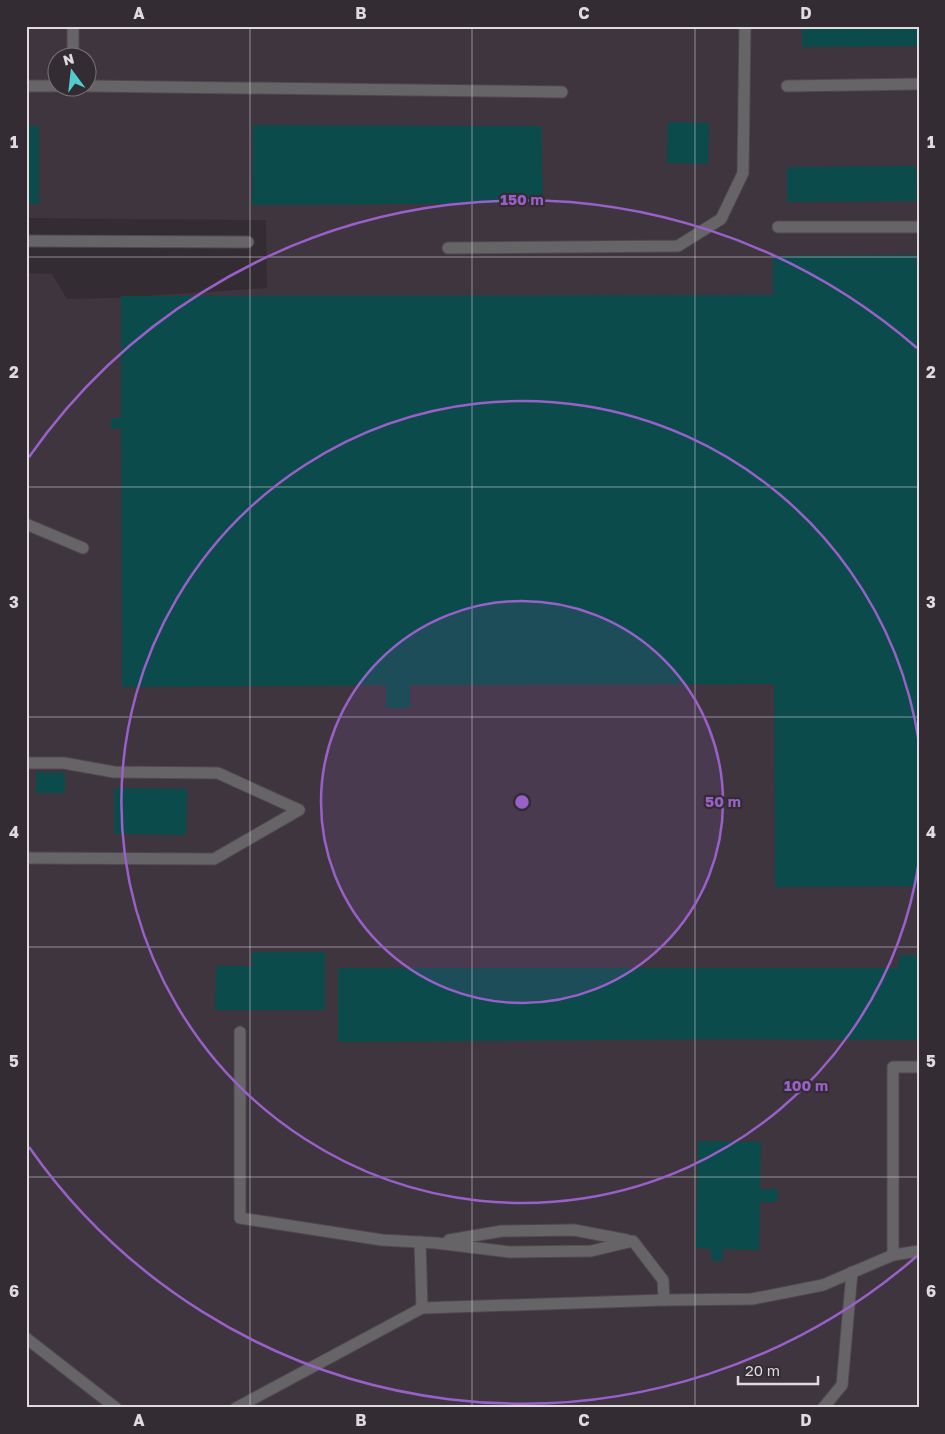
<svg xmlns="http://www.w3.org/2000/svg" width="945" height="1434" viewBox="0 0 945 1434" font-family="'Golos Text',sans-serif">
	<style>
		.built { fill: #3f353f; fill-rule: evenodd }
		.building { fill: #0b4b4b }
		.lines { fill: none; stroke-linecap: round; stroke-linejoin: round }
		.lane-casing { stroke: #4f494f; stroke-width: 13 }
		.lane { stroke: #676467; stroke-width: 11 }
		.grid { fill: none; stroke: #dfdbdf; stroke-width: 1; stroke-opacity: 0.55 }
		.ring { fill: none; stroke: #9960c9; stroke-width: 2.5 }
		.centre { fill: #9960c9; stroke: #332d33; stroke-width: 2.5 }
		.ring-label { font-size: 15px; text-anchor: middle; font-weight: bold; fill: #9960c9; stroke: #332d33; stroke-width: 4.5; stroke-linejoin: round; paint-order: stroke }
		.neatline { fill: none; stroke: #dfdbdf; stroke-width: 2 }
		.grid-label { font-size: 16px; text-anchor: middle; font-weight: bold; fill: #dfdbdf }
	</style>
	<rect width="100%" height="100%" fill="#332d33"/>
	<!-- built -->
	<path class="built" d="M 26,26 L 919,26 L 919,1408 L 26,1408 L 26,273 L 52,274 L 67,299 L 114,298 L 267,288 L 266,220 L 26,218 ZM 58,58 L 88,58 L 88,88 L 58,88 Z"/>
	<!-- building -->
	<g class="building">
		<path d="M 802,26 L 919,26 L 919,46 L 802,47 Z"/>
		<path d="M 668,122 L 709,123 L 708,164 L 667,163 Z"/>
		<path d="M 253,125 L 541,126 L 543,203 L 252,205 Z"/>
		<rect x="26" y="126" width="13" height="78"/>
		<path d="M 916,166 L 917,201 L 787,202 L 787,167 Z"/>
		<path d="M 919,255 L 919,886 L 775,887 L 774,684 L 410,685 L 410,708 L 386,708 L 386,685 L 122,687 L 121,428 L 111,429 L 111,418 L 121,418 L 121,296 L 773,295 L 773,256 Z"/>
		<path d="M 36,772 L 65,773 L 65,793 L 36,793 Z"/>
		<path d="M 114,788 L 187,789 L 186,835 L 114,834 Z"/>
		<path d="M 252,952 L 325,952 L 325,1010 L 215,1010 L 216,966 L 252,966 Z"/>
		<path d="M 899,955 L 919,955 L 919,1040 L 739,1039 L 338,1042 L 338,968 L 898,968 Z"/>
		<path d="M 698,1141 L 761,1142 L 760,1189 L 778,1189 L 777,1202 L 760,1202 L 759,1250 L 723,1249 L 723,1261 L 711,1261 L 711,1249 L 696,1248 Z"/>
	</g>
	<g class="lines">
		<defs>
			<g id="lane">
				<path d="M 73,26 L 73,58"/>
				<path d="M 26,86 L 58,86"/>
				<path d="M 88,86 L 562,92"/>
				<path d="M 787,86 L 919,84"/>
				<path d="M 778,227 L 919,227"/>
				<path d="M 26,241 L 248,242"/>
				<path d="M 448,248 L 678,246 L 721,219 L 743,173 L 745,26"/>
				<path d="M 26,524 L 83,548"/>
				<path d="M 26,763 L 64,763 L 114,772 L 218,773 L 299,810"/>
				<path d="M 26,858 L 214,859 L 299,810"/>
				<path d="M 240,1032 L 240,1218 L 382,1240 L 436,1243 L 510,1252 L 591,1251 L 633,1241 L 663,1280 L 664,1300 L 752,1299 L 823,1285 L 893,1255 L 919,1251"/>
				<path d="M 449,1240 L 502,1231 L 574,1230 L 627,1240"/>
				<path d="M 420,1242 L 422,1308 L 664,1300"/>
				<path d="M 893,1255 L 893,1067 L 919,1067"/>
				<path d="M 26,1338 L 116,1408"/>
				<path d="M 236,1408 L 422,1308"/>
				<path d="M 823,1408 L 842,1385 L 852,1272"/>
			</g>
		</defs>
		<!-- lane casing -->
		<use href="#lane" class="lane-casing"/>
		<!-- lane -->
		<use href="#lane" class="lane"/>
	</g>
	<!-- grid -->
	<path class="grid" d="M 250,26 L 250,1408M 472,26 L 472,1408M 695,26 L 695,1408M 26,257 L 919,257M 26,487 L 919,487M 26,717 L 919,717M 26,947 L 919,947M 26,1177 L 919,1177"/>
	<!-- distance rings -->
	<circle cx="522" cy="802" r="201" fill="#9960c9" fill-opacity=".12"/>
	<g class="ring">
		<circle cx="522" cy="802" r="201"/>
		<path d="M919 861A401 401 0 1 1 919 743"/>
		<path d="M917 1256A602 602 0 0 1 29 1147M29 457A602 602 0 0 1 917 348"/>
	</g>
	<circle cx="522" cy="802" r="8" class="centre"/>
	<g class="ring-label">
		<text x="522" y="205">150 m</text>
		<text x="723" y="807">50 m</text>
		<text x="806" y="1091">100 m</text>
	</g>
	<!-- border -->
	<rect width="945" height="1434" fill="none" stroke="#332d33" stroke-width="55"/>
	<!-- north arrow -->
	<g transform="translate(72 72) rotate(345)"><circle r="24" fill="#332d33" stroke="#787378"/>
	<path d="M0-4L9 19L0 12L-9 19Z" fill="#52cdcc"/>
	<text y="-8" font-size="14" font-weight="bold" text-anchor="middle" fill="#dfdbdf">N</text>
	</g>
	<!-- scale -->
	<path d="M738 1376v8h80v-8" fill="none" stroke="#dfdbdf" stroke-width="2.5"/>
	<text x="745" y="1376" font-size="15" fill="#dfdbdf" stroke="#332d33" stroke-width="4" paint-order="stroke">20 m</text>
	<rect x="28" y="28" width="890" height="1378" class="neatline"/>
	<g class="grid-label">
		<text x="139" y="19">A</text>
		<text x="361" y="19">B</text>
		<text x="584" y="19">C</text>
		<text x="806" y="19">D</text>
		<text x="14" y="148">1</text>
		<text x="931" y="148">1</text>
		<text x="14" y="378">2</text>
		<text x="931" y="378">2</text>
		<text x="14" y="608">3</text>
		<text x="931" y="608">3</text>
		<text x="14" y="838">4</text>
		<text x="931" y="838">4</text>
		<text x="14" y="1067">5</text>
		<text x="931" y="1067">5</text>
		<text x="14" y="1297">6</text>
		<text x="931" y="1297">6</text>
		<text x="139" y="1426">A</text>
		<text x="361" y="1426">B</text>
		<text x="584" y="1426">C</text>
		<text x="806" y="1426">D</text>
	</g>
</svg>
